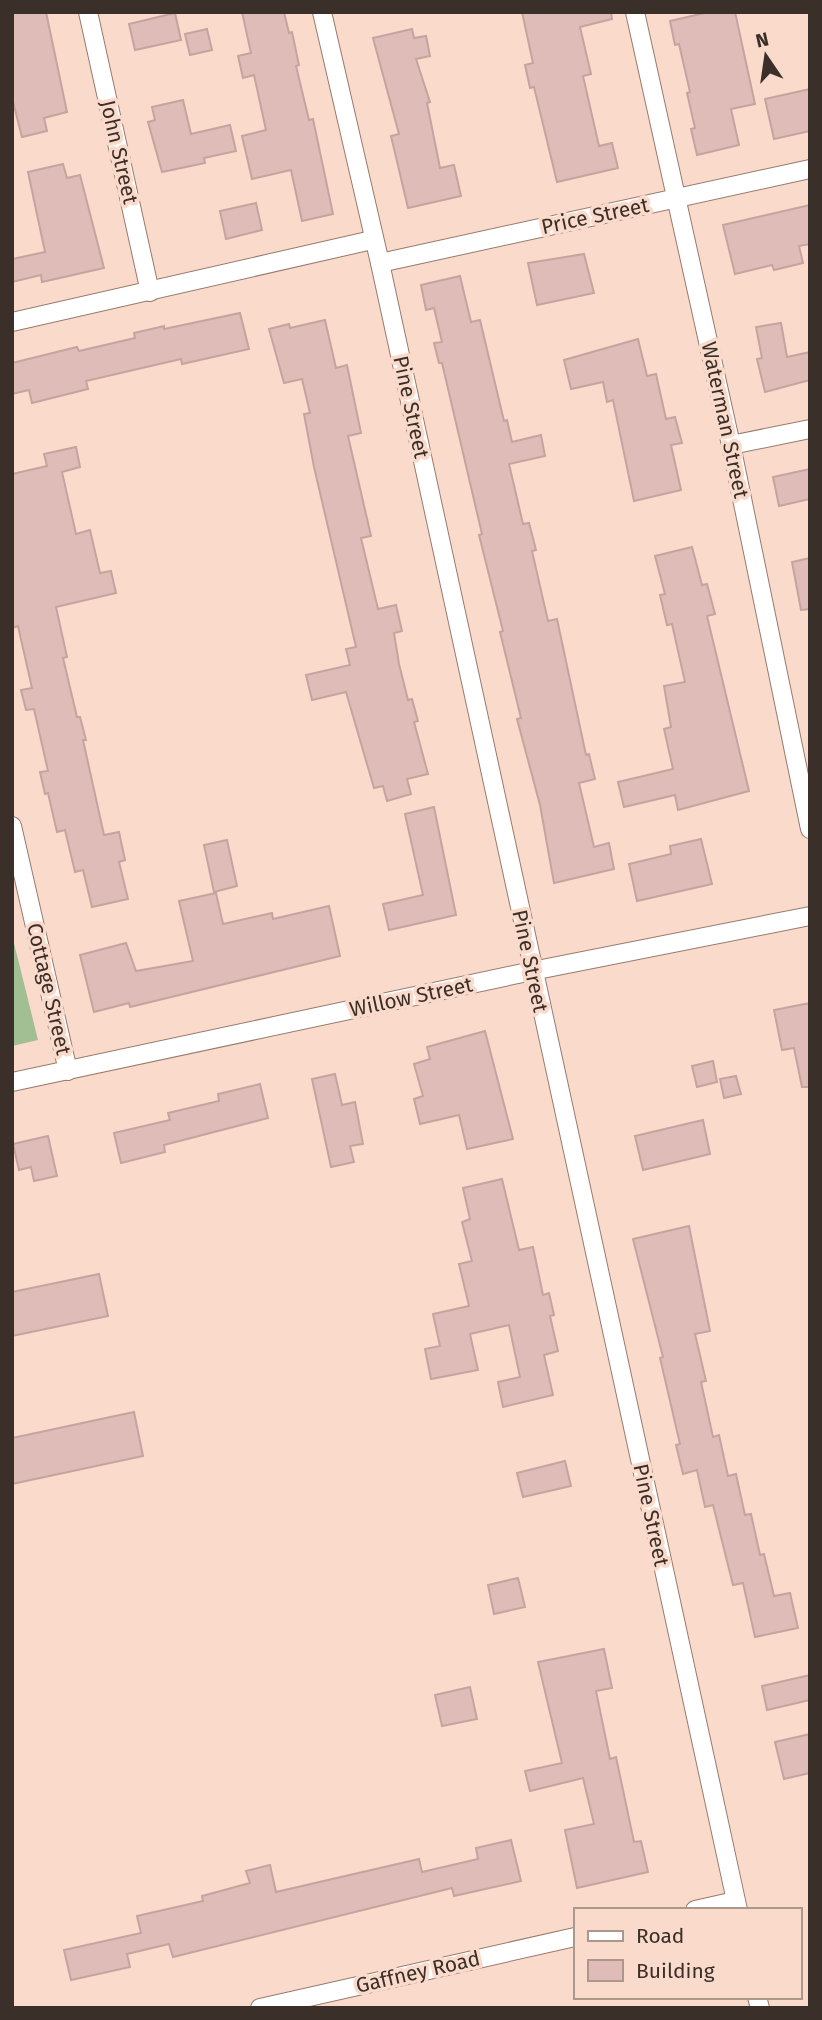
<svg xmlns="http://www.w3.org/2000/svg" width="822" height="2020" viewBox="0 0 822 2020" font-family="'Fira Sans',sans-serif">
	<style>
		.green { fill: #a2be93 }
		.building { fill: #dfbcb8; stroke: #c5a4a0; stroke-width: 2 }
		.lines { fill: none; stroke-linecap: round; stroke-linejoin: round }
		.street-casing { stroke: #977b6e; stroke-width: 20 }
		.street { stroke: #fff; stroke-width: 18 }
		.labels { text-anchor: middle; stroke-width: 7; stroke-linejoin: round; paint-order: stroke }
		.street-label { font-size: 21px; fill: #3b2f29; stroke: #f9dacb }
	</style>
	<rect width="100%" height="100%" fill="#f9dacb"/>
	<!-- green -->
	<path class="green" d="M 12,935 L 38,1040 L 12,1046 Z"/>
	<!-- building -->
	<g class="building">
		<path d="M 12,12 L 46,12 L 67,112 L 44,118 L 47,131 L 22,137 L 12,98 Z"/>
		<path d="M 242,12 L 284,12 L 289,33 L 292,32 L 299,65 L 296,66 L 309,120 L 313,119 L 333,214 L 302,221 L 291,170 L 252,179 L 242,136 L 266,130 L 254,75 L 243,78 L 238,56 L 251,53 Z"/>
		<path d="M 522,12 L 611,12 L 612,19 L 580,27 L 591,74 L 583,76 L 599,146 L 612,143 L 618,168 L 557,182 L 534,87 L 530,88 L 525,65 L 533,63 Z"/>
		<path d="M 709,12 L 735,12 L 755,104 L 731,109 L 739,145 L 697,155 L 691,129 L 695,128 L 687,93 L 690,92 L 679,44 L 675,45 L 670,21 Z"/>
		<path d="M 175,13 L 181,40 L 135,50 L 129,24 Z"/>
		<path d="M 207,29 L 212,50 L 190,55 L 185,34 Z"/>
		<path d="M 412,29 L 414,38 L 426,36 L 430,56 L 416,59 L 430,102 L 427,103 L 440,168 L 454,165 L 461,196 L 408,208 L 391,136 L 399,134 L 373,38 Z"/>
		<path d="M 810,89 L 810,131 L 774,139 L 765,99 Z"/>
		<path d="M 183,100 L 191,134 L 230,125 L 236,151 L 204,158 L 205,163 L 162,172 L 148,122 L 155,120 L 152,107 Z"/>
		<path d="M 63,164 L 67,178 L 80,175 L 104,268 L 42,282 L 41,275 L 12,282 L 12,259 L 45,252 L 28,172 Z"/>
		<path d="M 256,203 L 262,230 L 226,239 L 220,211 Z"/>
		<path d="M 810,205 L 810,244 L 799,246 L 803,263 L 774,270 L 772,265 L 735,274 L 723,225 Z"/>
		<path d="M 584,254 L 594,293 L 537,305 L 528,263 Z"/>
		<path d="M 460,276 L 471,322 L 480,320 L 504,421 L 507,420 L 512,442 L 541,435 L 545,456 L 509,464 L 523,524 L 529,523 L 536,550 L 532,551 L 548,621 L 557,619 L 586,755 L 589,754 L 595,779 L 579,783 L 594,847 L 609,843 L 614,869 L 554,883 L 540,805 L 517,719 L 521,718 L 500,632 L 503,631 L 479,535 L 482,534 L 442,363 L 439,363 L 434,343 L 442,342 L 434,308 L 426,310 L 421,285 Z"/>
		<path d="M 240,313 L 249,349 L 182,364 L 181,359 L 86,381 L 88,389 L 32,403 L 29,390 L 12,394 L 12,363 L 77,347 L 79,351 L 135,338 L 134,333 L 164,326 L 164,329 Z"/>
		<path d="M 325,320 L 336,368 L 347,365 L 361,433 L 348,436 L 371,536 L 361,538 L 378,609 L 396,605 L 402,631 L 394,633 L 399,664 L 408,700 L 412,699 L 418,721 L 414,722 L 428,774 L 407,779 L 411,794 L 387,801 L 383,786 L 374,788 L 346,692 L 312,700 L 306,675 L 350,665 L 346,649 L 356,647 L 314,467 L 304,414 L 310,413 L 302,379 L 284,383 L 269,329 L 289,324 L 290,328 Z"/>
		<path d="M 781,323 L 787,357 L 810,352 L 810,380 L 765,392 L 757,359 L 762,358 L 756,327 Z"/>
		<path d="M 638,339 L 647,376 L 656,374 L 666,419 L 675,417 L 682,443 L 671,445 L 681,490 L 634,501 L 613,400 L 607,402 L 603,382 L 571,389 L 564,360 Z"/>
		<path d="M 76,447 L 80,467 L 62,472 L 76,534 L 90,530 L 100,573 L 111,571 L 116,593 L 56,607 L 67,657 L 63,658 L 77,717 L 80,717 L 86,740 L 83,740 L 104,835 L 119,832 L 125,860 L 119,862 L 128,899 L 92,907 L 83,870 L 75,872 L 65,830 L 57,832 L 48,793 L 45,794 L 40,772 L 48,771 L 34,709 L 26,710 L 21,690 L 32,688 L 18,626 L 12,628 L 12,474 L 47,466 L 44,454 Z"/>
		<path d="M 810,469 L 810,499 L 779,506 L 773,477 Z"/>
		<path d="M 692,547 L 702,585 L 707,584 L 715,614 L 707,616 L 749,791 L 678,810 L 675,795 L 624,807 L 618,782 L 673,769 L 664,729 L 671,727 L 664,686 L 685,682 L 672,624 L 667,625 L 660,595 L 665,594 L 655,556 Z"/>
		<path d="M 810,558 L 810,609 L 801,610 L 792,562 Z"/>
		<path d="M 434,807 L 456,915 L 389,930 L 383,904 L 423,895 L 405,814 Z"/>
		<path d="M 701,839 L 712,884 L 637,901 L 629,864 L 671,854 L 670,846 Z"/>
		<path d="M 227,840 L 237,886 L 214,892 L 204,845 Z"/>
		<path d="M 216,893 L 223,924 L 272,913 L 273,919 L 329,906 L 340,956 L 130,1007 L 129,1003 L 94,1012 L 80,955 L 126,943 L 136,971 L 193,961 L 179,901 Z"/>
		<path d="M 810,1003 L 810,1087 L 802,1087 L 794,1048 L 782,1050 L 774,1010 Z"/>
		<path d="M 485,1031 L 513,1139 L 467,1149 L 459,1115 L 420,1124 L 414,1099 L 423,1096 L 414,1064 L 430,1059 L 427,1047 Z"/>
		<path d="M 713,1061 L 717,1082 L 697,1087 L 692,1066 Z"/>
		<path d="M 335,1074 L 342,1105 L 355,1102 L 363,1144 L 350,1146 L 354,1162 L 331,1167 L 312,1079 Z"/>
		<path d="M 736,1076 L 741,1094 L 724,1098 L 720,1079 Z"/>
		<path d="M 260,1084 L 268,1118 L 164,1145 L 165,1152 L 121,1163 L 114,1133 L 170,1120 L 168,1113 L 219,1101 L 218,1094 Z"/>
		<path d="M 703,1120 L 710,1154 L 643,1170 L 635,1136 Z"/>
		<path d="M 48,1136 L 57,1176 L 34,1181 L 31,1167 L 19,1170 L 13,1144 Z"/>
		<path d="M 502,1179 L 519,1250 L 533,1247 L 543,1295 L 549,1293 L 554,1315 L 550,1316 L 558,1351 L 544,1355 L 553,1395 L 503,1407 L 498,1382 L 520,1377 L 509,1325 L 470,1334 L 478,1370 L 431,1379 L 425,1349 L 440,1346 L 433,1314 L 469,1306 L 459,1264 L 472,1261 L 462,1222 L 470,1219 L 463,1188 Z"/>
		<path d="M 689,1226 L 710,1331 L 695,1334 L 706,1381 L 701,1382 L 713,1437 L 719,1435 L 728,1476 L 736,1474 L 745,1515 L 751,1514 L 760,1555 L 764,1554 L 774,1596 L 790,1593 L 798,1628 L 755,1637 L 743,1583 L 733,1585 L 713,1505 L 705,1507 L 697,1470 L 683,1474 L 676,1445 L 680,1444 L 660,1358 L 663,1357 L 633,1239 Z"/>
		<path d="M 99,1274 L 108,1316 L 12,1336 L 12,1292 Z"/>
		<path d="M 134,1412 L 143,1456 L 12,1484 L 12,1438 Z"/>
		<path d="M 565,1461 L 571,1486 L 523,1497 L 517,1473 Z"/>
		<path d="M 518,1578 L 525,1607 L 494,1614 L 488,1585 Z"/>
		<path d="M 604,1649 L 612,1688 L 596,1691 L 610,1759 L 616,1757 L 634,1842 L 641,1841 L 648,1872 L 577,1888 L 565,1830 L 594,1824 L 583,1778 L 530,1791 L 525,1771 L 562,1763 L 538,1662 Z"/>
		<path d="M 810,1675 L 810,1700 L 767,1710 L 762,1686 Z"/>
		<path d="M 470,1687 L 477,1719 L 442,1726 L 435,1695 Z"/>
		<path d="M 810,1734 L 810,1773 L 784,1779 L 775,1742 Z"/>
		<path d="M 511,1840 L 521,1881 L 454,1896 L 452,1888 L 173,1957 L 169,1944 L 127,1954 L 130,1967 L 71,1980 L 64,1950 L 141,1933 L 137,1916 L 203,1901 L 202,1896 L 250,1883 L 246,1871 L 270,1865 L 276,1892 L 419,1859 L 422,1872 L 478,1859 L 476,1848 Z"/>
	</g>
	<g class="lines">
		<defs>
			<g id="street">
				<path d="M 88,12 L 150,292"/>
				<path d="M 322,12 L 380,263 L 738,1910"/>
				<path d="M 635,12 L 731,445 L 810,829"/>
				<path d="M 380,263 L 810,169"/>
				<path d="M 12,322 L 372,240"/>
				<path d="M 731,445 L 810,429"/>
				<path d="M 12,826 L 68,1071"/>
				<path d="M 12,1082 L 532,971 L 810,916"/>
				<path d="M 695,1910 L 735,1901"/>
				<path d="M 757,1997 L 760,2008"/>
				<path d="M 260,2008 L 575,1937"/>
			</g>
		</defs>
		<!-- street casing -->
		<use href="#street" class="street-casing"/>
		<!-- street -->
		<use href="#street" class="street"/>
	</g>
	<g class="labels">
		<!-- street labels -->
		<g class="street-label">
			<text transform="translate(119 152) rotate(77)" y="7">John Street</text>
			<text transform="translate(595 216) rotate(-12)" y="7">Price Street</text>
			<text transform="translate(411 407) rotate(78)" y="7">Pine Street</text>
			<text transform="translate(725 420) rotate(78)" y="7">Waterman Street</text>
			<text transform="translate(530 961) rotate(78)" y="7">Pine Street</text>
			<text transform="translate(49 989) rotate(77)" y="7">Cottage Street</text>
			<text transform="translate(411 997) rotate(-12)" y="7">Willow Street</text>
			<text transform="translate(651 1515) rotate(78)" y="7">Pine Street</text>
			<text transform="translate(418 1972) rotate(-13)" y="7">Gaffney Road</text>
		</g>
	</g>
	<!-- border -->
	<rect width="822" height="2020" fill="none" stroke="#3b2f29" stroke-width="28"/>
	<!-- legend -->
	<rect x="574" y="1908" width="228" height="91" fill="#f9dacb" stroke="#ad968a" stroke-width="2"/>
	<rect x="588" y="1931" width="35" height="10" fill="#ffffff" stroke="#ad968a" stroke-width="2"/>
	<text x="636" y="1943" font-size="21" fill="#3b2f29">Road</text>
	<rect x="588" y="1960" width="35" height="21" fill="#dfbcb8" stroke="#ad968a" stroke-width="2"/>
	<text x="636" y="1978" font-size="21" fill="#3b2f29">Building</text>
	<!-- north arrow -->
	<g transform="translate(766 56) rotate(347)" stroke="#f9dacb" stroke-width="5" paint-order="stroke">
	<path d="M0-5L12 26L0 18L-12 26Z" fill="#3b2f29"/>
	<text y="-10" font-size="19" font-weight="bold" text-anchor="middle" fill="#3b2f29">N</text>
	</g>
</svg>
